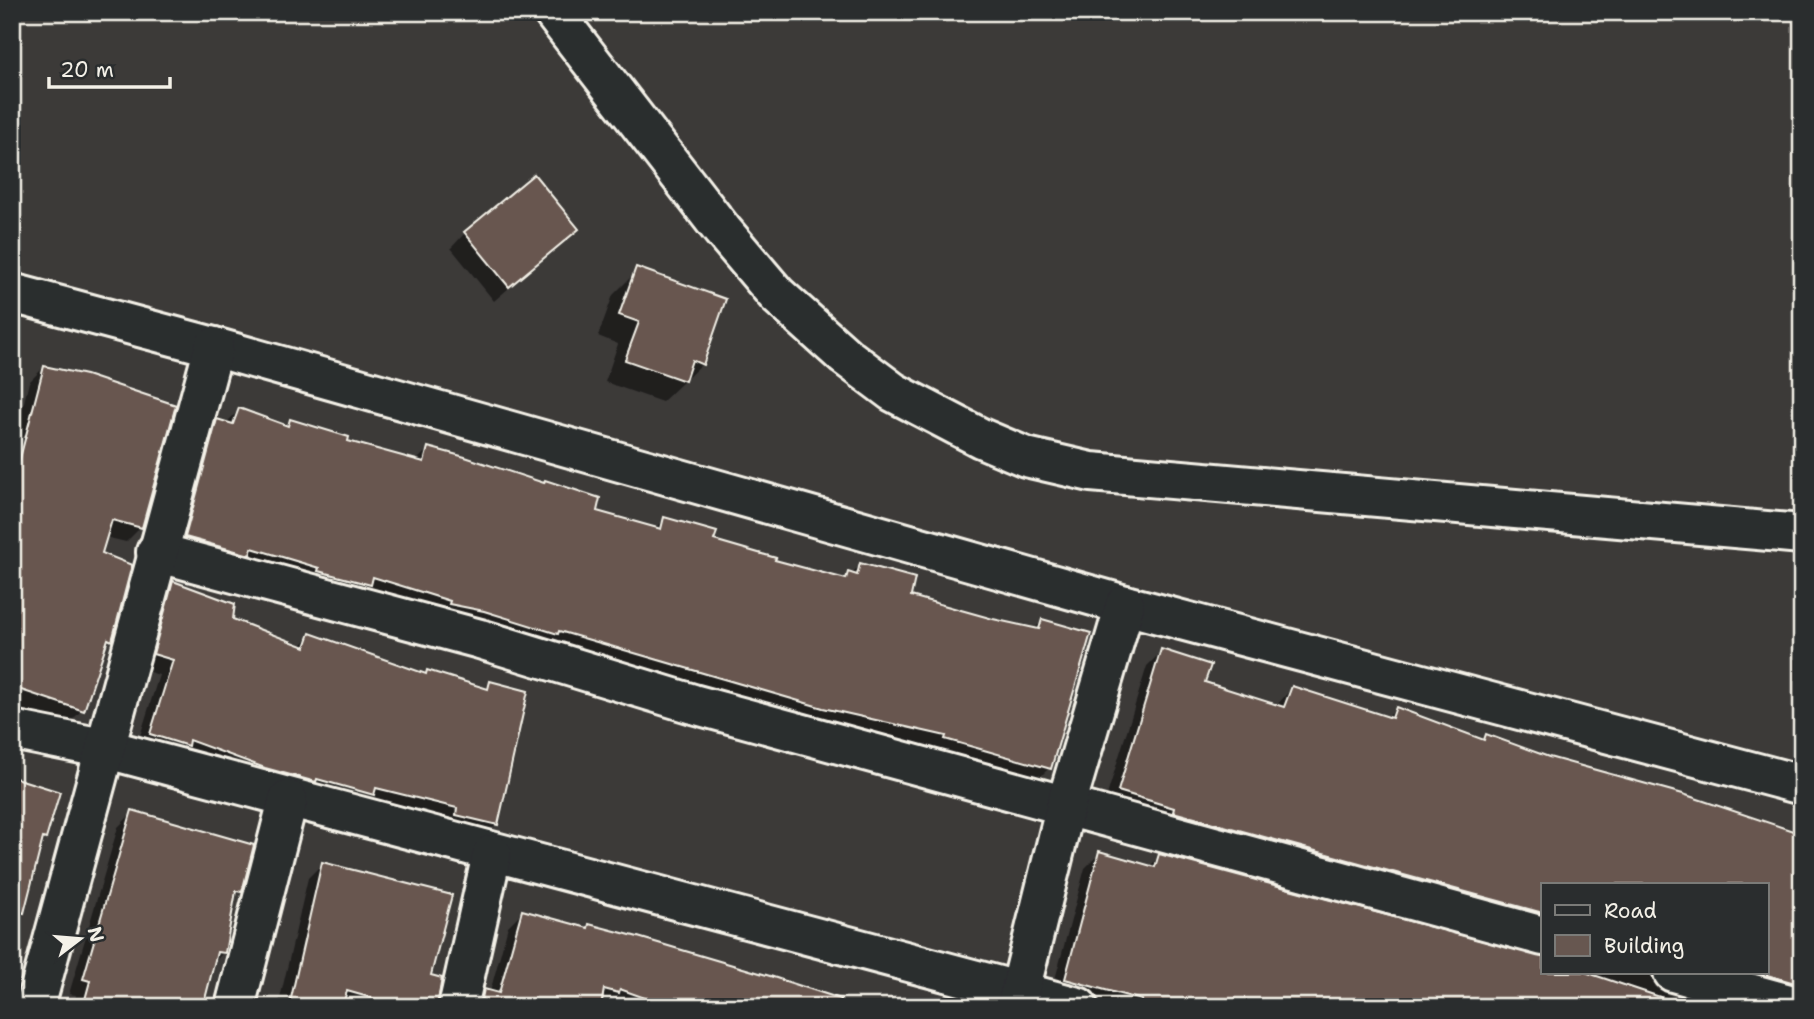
<svg xmlns="http://www.w3.org/2000/svg" width="1814" height="1019" viewBox="0 0 1814 1019" font-family="'Shantell Sans',sans-serif">
	<style>
		.shadow { fill: #0007 }
		.building { fill: #675750; stroke: #f4f1e8; stroke-width: 2 }
		.lines { fill: none; stroke-linecap: round; stroke-linejoin: round }
		.minor-casing { stroke: #f4f1e8; stroke-width: 44 }
		.minor { stroke: #2a2d2e; stroke-width: 38 }
	</style>
	<rect width="100%" height="100%" fill="#3c3a38"/>
	<filter id="ink" filterUnits="userSpaceOnUse"><feTurbulence type="fractalNoise" baseFrequency=".0143" numOctaves="2"/><feDisplacementMap in="SourceGraphic" scale="14" xChannelSelector="R" yChannelSelector="G"/><feConvolveMatrix kernelMatrix="1 2 1 2 8 2 1 2 1" color-interpolation-filters="sRGB"/></filter>
	<g filter="url(#ink)">
		<!-- shadow -->
		<g class="shadow">
			<path d="M 577,229 L 494,301 L 451,248 L 465,233 Z"/>
			<path d="M 635,273 L 702,364 L 662,402 L 605,382 L 618,344 L 598,336 L 613,295 Z"/>
			<path d="M 44,367 L 141,527 L 126,542 L 105,537 L 100,554 L 110,640 L 103,647 L 82,710 L 67,725 L 12,707 L 12,451 L 29,382 Z"/>
			<path d="M 239,410 L 285,427 L 291,421 L 345,442 L 416,461 L 428,449 L 594,512 L 655,529 L 665,519 L 712,541 L 773,562 L 843,580 L 861,565 L 909,597 L 993,621 L 1034,629 L 1042,621 L 1049,768 L 1034,783 L 171,552 L 203,436 L 218,421 L 225,424 Z"/>
			<path d="M 174,583 L 231,620 L 299,647 L 311,635 L 424,675 L 428,672 L 485,689 L 491,683 L 497,824 L 482,839 L 136,749 L 159,675 L 140,669 L 159,598 Z"/>
			<path d="M 1162,651 L 1203,683 L 1276,706 L 1292,688 L 1387,718 L 1396,709 L 1481,741 L 1487,736 L 1549,759 L 1788,831 L 1802,832 L 1802,993 L 1743,972 L 1767,972 L 1767,884 L 1543,884 L 1543,935 L 1104,805 L 1147,666 Z"/>
			<path d="M 12,779 L 44,838 L 40,842 L 12,939 Z"/>
			<path d="M 133,812 L 240,891 L 233,899 L 223,953 L 213,963 L 201,1007 L 73,1007 L 76,995 L 69,994 L 118,827 Z"/>
			<path d="M 1100,853 L 1149,867 L 1160,856 L 1543,972 L 1650,972 L 1656,988 L 1666,994 L 1710,1007 L 1099,1007 L 1051,994 L 1085,868 Z"/>
			<path d="M 322,864 L 429,976 L 436,1007 L 278,1007 L 308,878 Z"/>
			<path d="M 522,912 L 586,930 L 590,926 L 638,939 L 864,1007 L 470,1007 L 485,991 L 490,992 L 508,926 Z"/>
			<path d="M 910,1002 L 933,1007 L 905,1007 Z"/>
		</g>
		<!-- building -->
		<g class="building">
			<path d="M 534,174 L 579,229 L 509,287 L 464,232 Z"/>
			<path d="M 636,267 L 726,299 L 703,365 L 692,360 L 685,381 L 625,360 L 639,322 L 619,315 Z"/>
			<path d="M 44,366 L 86,375 L 176,405 L 142,528 L 112,520 L 102,553 L 132,565 L 112,641 L 108,639 L 84,711 L 12,687 L 12,489 Z"/>
			<path d="M 239,408 L 288,426 L 290,419 L 349,437 L 348,441 L 424,462 L 428,447 L 465,457 L 544,483 L 545,480 L 600,498 L 597,511 L 661,529 L 664,517 L 717,532 L 714,540 L 776,558 L 775,560 L 846,579 L 848,572 L 857,575 L 860,563 L 915,578 L 911,596 L 993,619 L 1039,629 L 1042,619 L 1091,633 L 1051,769 L 945,739 L 946,736 L 823,708 L 559,631 L 558,634 L 484,611 L 449,604 L 450,601 L 373,577 L 371,585 L 318,571 L 319,568 L 252,548 L 250,555 L 185,537 L 217,419 L 233,424 Z"/>
			<path d="M 173,581 L 235,604 L 233,619 L 305,647 L 310,633 L 426,674 L 427,670 L 488,689 L 490,681 L 528,691 L 498,825 L 456,815 L 457,808 L 376,788 L 374,795 L 317,779 L 316,782 L 265,768 L 189,740 L 188,746 L 150,734 L 173,660 L 153,654 Z"/>
			<path d="M 1161,649 L 1211,665 L 1205,682 L 1284,707 L 1292,686 L 1392,718 L 1396,707 L 1484,740 L 1486,734 L 1549,757 L 1683,794 L 1802,834 L 1802,985 L 1767,975 L 1767,884 L 1543,884 L 1543,913 L 1173,812 L 1174,808 L 1118,791 Z"/>
			<path d="M 12,777 L 60,792 L 46,839 L 43,838 L 24,913 L 12,911 Z"/>
			<path d="M 132,810 L 254,845 L 242,892 L 236,891 L 225,953 L 217,952 L 203,1007 L 83,1007 L 90,981 L 83,979 Z"/>
			<path d="M 1099,851 L 1155,867 L 1159,854 L 1543,957 L 1543,972 L 1585,972 L 1672,1001 L 1671,1007 L 1140,1007 L 1142,1000 L 1065,979 Z"/>
			<path d="M 322,862 L 452,895 L 431,975 L 442,978 L 437,1007 L 403,1007 L 347,991 L 342,1007 L 289,1007 Z"/>
			<path d="M 522,910 L 588,928 L 589,924 L 638,937 L 770,976 L 841,999 L 840,1007 L 670,1007 L 620,989 L 619,993 L 604,989 L 601,1007 L 480,1007 L 484,989 L 499,993 Z"/>
		</g>
		<g class="lines">
			<defs>
				<g id="minor">
					<path d="M 553,12 L 722,230 L 777,295 L 845,356 L 893,392 L 981,438 L 1026,457 L 1091,472 L 1802,534"/>
					<path d="M 12,293 L 214,347 L 1125,605 L 1802,785"/>
					<path d="M 156,552 L 480,639 L 693,704 L 1543,936"/>
					<path d="M 12,730 L 107,749 L 1078,1007"/>
					<path d="M 1673,972 L 1800,1007"/>
					<path d="M 35,1007 L 214,347"/>
					<path d="M 235,1007 L 288,800"/>
					<path d="M 458,1007 L 492,854"/>
					<path d="M 1016,1007 L 1066,805 L 1125,605"/>
				</g>
			</defs>
			<!-- minor casing -->
			<use href="#minor" class="minor-casing"/>
			<!-- minor -->
			<use href="#minor" class="minor"/>
		</g>
	</g>
	<!-- margin -->
	<rect width="1814" height="1019" fill="none" stroke="#2a2d2e" stroke-width="42"/>
	<rect x="21" y="21" width="1772" height="977" fill="none" stroke="#f4f1e8" stroke-width="2.5" filter="url(#ink)"/>
	<!-- legend -->
	<rect x="1541" y="883" width="228" height="91" fill="#2a2d2e" stroke="#7b7b78" stroke-width="2"/>
	<rect x="1555" y="905" width="35" height="10" fill="#2a2d2e" stroke="#7b7b78" stroke-width="2"/>
	<text x="1604" y="918" font-size="21" fill="#f4f1e8">Road</text>
	<rect x="1555" y="935" width="35" height="21" fill="#675750" stroke="#7b7b78" stroke-width="2"/>
	<text x="1604" y="953" font-size="21" fill="#f4f1e8">Building</text>
	<!-- north arrow -->
	<g transform="translate(80 939) rotate(74)" stroke="#2a2d2e" stroke-width="5" paint-order="stroke">
	<path d="M0-5L12 26L0 18L-12 26Z" fill="#f4f1e8"/>
	<text y="-10" font-size="19" font-weight="bold" text-anchor="middle" fill="#f4f1e8">N</text>
	</g>
	<!-- scale -->
	<path d="M49 77v10h121v-10" fill="none" stroke="#f4f1e8" stroke-width="3.5"/>
	<text x="60" y="77" font-size="21" fill="#f4f1e8" stroke="#2a2d2e" stroke-width="5" paint-order="stroke">20 m</text>
</svg>
